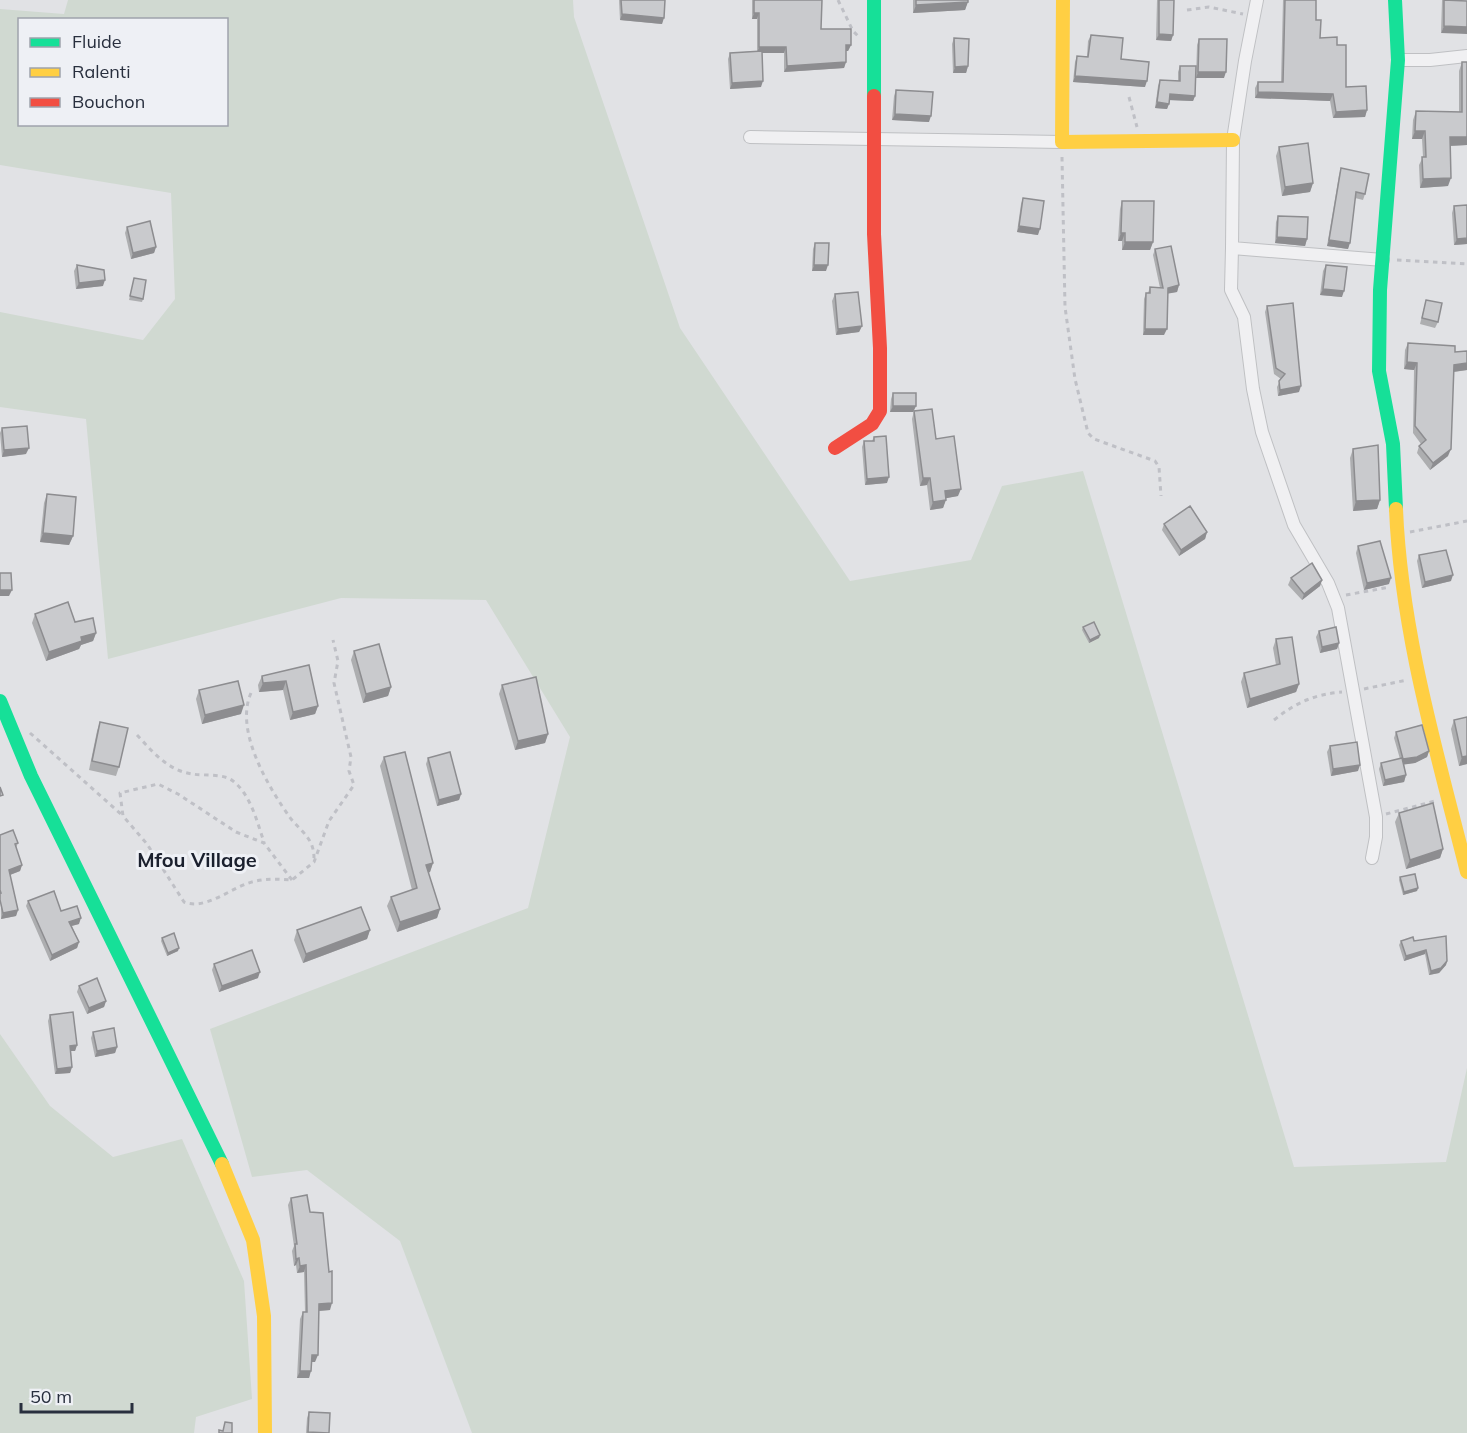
<svg xmlns="http://www.w3.org/2000/svg" width="1467" height="1433" viewBox="0 0 1467 1433" font-family="Mulish,sans-serif">
	<style>
		.green { fill: #d0d9d1; fill-rule: evenodd }
		.lines { fill: none; stroke-linecap: round; stroke-linejoin: round }
		.street-casing { stroke: #bfc0c3; stroke-width: 14 }
		.path { stroke: #bfc0c6; stroke-width: 3; stroke-dasharray: 4.5 4.5; stroke-linecap: butt }
		.street { stroke: #f0f0f2; stroke-width: 12 }
		.fast { stroke: #16e098; stroke-width: 14 }
		.slow { stroke: #ffcf43; stroke-width: 14 }
		.jam { stroke: #f24e42; stroke-width: 14 }
		.wall { fill: #adaeb0 }
		.shaded-wall { fill: #8d8d90 }
		.building { fill: #c9cacd; stroke: #8d8d90; stroke-width: 1.5 }
		.labels { text-anchor: middle; stroke-width: 6; stroke-linejoin: round; paint-order: stroke }
		.quarter-label { font-size: 20px; font-weight: bold; fill: #1b202e; stroke: #eef0f5 }
	</style>
	<rect width="100%" height="100%" fill="#e1e2e5"/>
	<!-- green -->
	<g class="green">
		<path d="M 68,0 L 573,0 L 574,17 L 680,328 L 850,581 L 971,560 L 1002,486 L 1083,471 L 1294,1167 L 1446,1162 L 1467,1068 L 1467,1433 L 472,1433 L 400,1241 L 307,1170 L 252,1177 L 210,1029 L 528,908 L 570,737 L 486,600 L 341,598 L 108,659 L 86,419 L 0,407 L 0,312 L 143,340 L 175,299 L 171,193 L 0,165 L 0,9 L 64,14 ZM 20,20 L 226,20 L 226,124 L 20,124 Z"/>
		<path d="M 0,1034 L 50,1106 L 113,1157 L 182,1139 L 244,1281 L 252,1399 L 196,1417 L 194,1433 L 0,1433 Z"/>
	</g>
	<g class="lines">
		<defs>
			<g id="street">
				<path d="M 1257,0 L 1245,61 L 1233,140 L 1232,248 L 1383,260"/>
				<path d="M 1398,60 L 1430,60 L 1467,56"/>
				<path d="M 750,137 L 1062,142"/>
				<path d="M 1232,248 L 1231,290 L 1244,317 L 1253,389 L 1262,432 L 1294,525 L 1328,583 L 1338,608 L 1376,817 L 1376,837 L 1372,858"/>
			</g>
		</defs>
		<!-- street casing -->
		<use href="#street" class="street-casing"/>
		<!-- path -->
		<g class="path">
			<path d="M 838,0 L 853,31 L 859,37"/>
			<path d="M 1187,10 L 1209,7 L 1243,14"/>
			<path d="M 1129,97 L 1137,127"/>
			<path d="M 1062,157 L 1065,307 L 1075,379 L 1088,433 L 1094,439 L 1155,461 L 1159,467 L 1161,496"/>
			<path d="M 1397,260 L 1467,264"/>
			<path d="M 1410,532 L 1467,521"/>
			<path d="M 1346,595 L 1390,587"/>
			<path d="M 1364,689 L 1407,680"/>
			<path d="M 251,693 C 234,731 269,788 291,819 C 302,832 314,839 314,858"/>
			<path d="M 1274,720 C 1295,703 1315,694 1342,692"/>
			<path d="M 30,733 L 122,815"/>
			<path d="M 137,735 C 153,752 167,770 192,774 C 204,776 223,773 233,781 C 251,795 257,822 264,842"/>
			<path d="M 1386,814 L 1435,801"/>
			<path d="M 292,880 L 264,843 L 236,832 L 178,794 L 158,784 L 120,793 L 123,816 L 147,844 L 184,902 C 204,910 227,891 246,884 C 261,878 277,879 292,880 L 314,862 L 329,821 L 354,785 L 349,771 L 351,757 L 334,683 L 338,661 L 333,640"/>
		</g>
		<!-- street -->
		<use href="#street" class="street"/>
		<!-- fast -->
		<g class="fast">
			<path d="M 874,0 L 874,96"/>
			<path d="M 1395,0 L 1398,60 L 1380,290 L 1379,371 L 1393,444 L 1396,509"/>
			<path d="M 0,701 L 31,776 L 222,1164"/>
		</g>
		<!-- slow -->
		<g class="slow">
			<path d="M 1063,0 L 1062,142 L 1233,140"/>
			<path d="M 1396,509 C 1401,632 1437,753 1467,872"/>
			<path d="M 222,1164 L 253,1240 L 264,1316 L 265,1433"/>
		</g>
		<!-- jam -->
		<path class="jam" d="M 835,448 L 872,424 L 880,411 L 880,348 L 874,234 L 874,96"/>
	</g>
	<!-- wall -->
	<g class="wall">
		<path d="M 619,0 L 665,0 L 662,24 L 620,20 Z"/>
		<path d="M 752,0 L 822,0 L 821,29 L 851,45 L 848,51 L 846,51 L 846,62 L 844,68 L 784,72 L 784,53 L 762,53 L 761,87 L 730,89 L 728,59 L 730,53 L 757,51 L 757,19 L 752,19 Z"/>
		<path d="M 913,0 L 968,0 L 965,10 L 913,13 Z"/>
		<path d="M 1157,0 L 1174,0 L 1173,35 L 1171,41 L 1156,40 Z"/>
		<path d="M 1283,0 L 1316,0 L 1316,20 L 1320,38 L 1337,45 L 1346,87 L 1367,110 L 1365,117 L 1333,118 L 1330,101 L 1255,98 L 1255,88 L 1258,82 L 1281,82 Z"/>
		<path d="M 1442,0 L 1458,0 L 1441,33 Z"/>
		<path d="M 1091,35 L 1121,59 L 1145,87 L 1073,82 L 1075,62 L 1077,56 L 1087,56 L 1088,41 Z"/>
		<path d="M 954,38 L 968,66 L 966,73 L 953,73 L 952,44 Z"/>
		<path d="M 1199,39 L 1224,78 L 1196,78 L 1197,45 Z"/>
		<path d="M 1462,62 L 1467,145 L 1450,146 L 1448,186 L 1420,188 L 1419,165 L 1423,157 L 1422,139 L 1412,139 L 1413,120 L 1416,111 L 1459,112 L 1459,71 Z"/>
		<path d="M 1180,66 L 1195,96 L 1193,101 L 1170,100 L 1167,109 L 1155,108 L 1158,86 L 1160,80 L 1178,81 L 1178,72 Z"/>
		<path d="M 896,90 L 929,122 L 892,120 L 894,96 Z"/>
		<path d="M 1279,147 L 1313,183 L 1310,192 L 1282,196 L 1276,156 Z"/>
		<path d="M 1341,168 L 1365,194 L 1363,200 L 1355,198 L 1348,249 L 1327,246 L 1339,175 Z"/>
		<path d="M 1023,198 L 1038,235 L 1017,232 L 1021,204 Z"/>
		<path d="M 1122,201 L 1153,242 L 1150,250 L 1122,250 L 1122,241 L 1118,241 L 1120,209 Z"/>
		<path d="M 1454,206 L 1467,244 L 1454,245 L 1452,213 Z"/>
		<path d="M 1278,216 L 1307,239 L 1305,246 L 1275,243 L 1276,222 Z"/>
		<path d="M 127,227 L 156,247 L 154,253 L 131,259 L 125,233 Z"/>
		<path d="M 815,243 L 826,271 L 812,271 L 813,249 Z"/>
		<path d="M 1155,249 L 1179,285 L 1177,292 L 1168,293 L 1164,335 L 1143,335 L 1144,299 L 1146,293 L 1148,293 L 1150,287 L 1160,288 L 1153,255 Z"/>
		<path d="M 77,265 L 103,286 L 76,289 L 74,271 Z"/>
		<path d="M 1326,265 L 1342,297 L 1320,295 L 1323,271 Z"/>
		<path d="M 134,278 L 143,299 L 142,302 L 129,300 Z"/>
		<path d="M 835,294 L 862,326 L 859,332 L 836,335 L 832,301 Z"/>
		<path d="M 1426,300 L 1438,322 L 1435,328 L 1420,324 Z"/>
		<path d="M 1267,306 L 1299,392 L 1278,396 L 1277,387 L 1281,379 L 1274,374 L 1265,312 Z"/>
		<path d="M 1408,343 L 1455,352 L 1467,351 L 1467,370 L 1454,372 L 1448,456 L 1430,470 L 1417,453 L 1419,446 L 1421,444 L 1413,433 L 1414,370 L 1404,369 L 1405,350 Z"/>
		<path d="M 893,393 L 916,406 L 913,412 L 890,412 L 891,399 Z"/>
		<path d="M 914,411 L 936,439 L 958,496 L 946,498 L 943,508 L 930,510 L 927,485 L 920,486 L 912,419 Z"/>
		<path d="M 2,428 L 26,454 L 2,457 L 0,433 Z"/>
		<path d="M 874,437 L 887,483 L 865,485 L 862,447 L 864,441 L 872,441 Z"/>
		<path d="M 1353,449 L 1380,500 L 1377,509 L 1353,511 L 1350,458 Z"/>
		<path d="M 47,494 L 73,536 L 69,545 L 40,542 L 44,503 Z"/>
		<path d="M 1164,524 L 1207,532 L 1205,539 L 1179,556 L 1162,530 Z"/>
		<path d="M 1358,546 L 1389,584 L 1364,590 L 1356,553 Z"/>
		<path d="M 1419,555 L 1451,581 L 1422,588 L 1417,561 Z"/>
		<path d="M 1291,578 L 1322,580 L 1320,586 L 1302,600 L 1288,585 Z"/>
		<path d="M 35,614 L 75,622 L 96,633 L 93,641 L 81,645 L 79,649 L 46,661 L 32,623 Z"/>
		<path d="M 1083,627 L 1100,635 L 1099,638 L 1089,643 L 1082,630 Z"/>
		<path d="M 1319,631 L 1339,643 L 1337,649 L 1320,653 L 1316,637 Z"/>
		<path d="M 1276,639 L 1299,684 L 1296,692 L 1247,708 L 1241,682 L 1244,673 L 1276,665 L 1273,648 Z"/>
		<path d="M 354,651 L 391,687 L 388,696 L 363,703 L 351,660 Z"/>
		<path d="M 309,665 L 318,706 L 315,714 L 290,720 L 283,690 L 259,692 L 258,685 L 262,676 Z"/>
		<path d="M 502,685 L 548,734 L 545,743 L 515,750 L 499,694 Z"/>
		<path d="M 199,690 L 241,714 L 202,724 L 196,699 Z"/>
		<path d="M 1467,717 L 1467,764 L 1459,766 L 1451,729 L 1454,720 Z"/>
		<path d="M 100,722 L 119,767 L 116,776 L 89,770 L 97,731 Z"/>
		<path d="M 1396,732 L 1429,751 L 1427,757 L 1415,763 L 1404,764 L 1406,775 L 1404,782 L 1383,786 L 1379,769 L 1381,763 L 1400,759 L 1394,738 Z"/>
		<path d="M 1330,746 L 1358,771 L 1331,776 L 1327,752 Z"/>
		<path d="M 384,757 L 433,863 L 430,872 L 428,873 L 440,909 L 437,918 L 397,932 L 387,906 L 391,897 L 412,890 L 380,766 Z"/>
		<path d="M 428,758 L 461,794 L 459,800 L 437,806 L 426,764 Z"/>
		<path d="M 1399,813 L 1443,849 L 1440,858 L 1406,869 L 1395,822 Z"/>
		<path d="M 0,835 L 18,843 L 16,848 L 22,865 L 20,871 L 10,875 L 18,910 L 16,916 L 1,919 Z"/>
		<path d="M 1400,877 L 1418,888 L 1417,891 L 1403,895 L 1399,880 Z"/>
		<path d="M 28,901 L 61,911 L 79,924 L 72,926 L 79,942 L 77,948 L 50,961 L 26,906 Z"/>
		<path d="M 297,930 L 370,930 L 367,939 L 303,963 L 294,940 Z"/>
		<path d="M 162,938 L 178,951 L 167,956 L 161,941 Z"/>
		<path d="M 1401,941 L 1414,941 L 1447,961 L 1446,965 L 1439,973 L 1429,975 L 1425,954 L 1404,961 L 1399,945 Z"/>
		<path d="M 214,964 L 258,978 L 219,992 L 212,970 Z"/>
		<path d="M 79,986 L 106,1001 L 104,1007 L 87,1014 L 77,992 Z"/>
		<path d="M 50,1015 L 77,1045 L 75,1051 L 71,1051 L 72,1067 L 70,1073 L 55,1074 L 48,1021 Z"/>
		<path d="M 93,1032 L 117,1047 L 115,1053 L 95,1057 L 91,1038 Z"/>
		<path d="M 291,1198 L 330,1310 L 319,1311 L 315,1362 L 312,1362 L 309,1378 L 297,1378 L 300,1319 L 303,1312 L 305,1312 L 304,1272 L 297,1273 L 296,1265 L 294,1266 L 292,1251 L 294,1246 L 288,1205 Z"/>
		<path d="M 309,1412 L 329,1433 L 306,1433 L 307,1418 Z"/>
	</g>
	<!-- shaded-wall -->
	<g class="shaded-wall">
		<path d="M 968,2 L 965,10 L 913,13 L 916,5 Z"/>
		<path d="M 754,13 L 759,13 L 757,19 L 752,19 Z"/>
		<path d="M 622,14 L 664,18 L 662,24 L 620,20 Z"/>
		<path d="M 1444,26 L 1467,27 L 1467,34 L 1441,33 Z"/>
		<path d="M 1159,34 L 1173,35 L 1171,41 L 1156,40 Z"/>
		<path d="M 846,45 L 851,45 L 848,51 L 843,51 Z"/>
		<path d="M 759,47 L 786,47 L 784,53 L 757,53 Z"/>
		<path d="M 846,62 L 844,68 L 784,72 L 787,66 Z"/>
		<path d="M 968,66 L 966,73 L 953,73 L 955,67 Z"/>
		<path d="M 1198,72 L 1226,72 L 1224,78 L 1196,78 Z"/>
		<path d="M 1075,76 L 1147,81 L 1145,87 L 1073,82 Z"/>
		<path d="M 763,81 L 761,87 L 730,89 L 732,83 Z"/>
		<path d="M 1258,92 L 1333,94 L 1330,101 L 1255,98 Z"/>
		<path d="M 1170,94 L 1195,96 L 1193,101 L 1168,100 Z"/>
		<path d="M 1157,102 L 1169,104 L 1167,109 L 1155,108 Z"/>
		<path d="M 1367,110 L 1365,117 L 1333,118 L 1336,112 Z"/>
		<path d="M 895,114 L 931,116 L 929,122 L 892,120 Z"/>
		<path d="M 1415,131 L 1425,131 L 1422,139 L 1412,139 Z"/>
		<path d="M 1450,137 L 1467,137 L 1467,145 L 1447,146 Z"/>
		<path d="M 1451,178 L 1448,186 L 1420,188 L 1423,179 Z"/>
		<path d="M 1313,183 L 1310,192 L 1282,196 L 1285,187 Z"/>
		<path d="M 1019,226 L 1040,229 L 1038,235 L 1017,232 Z"/>
		<path d="M 1121,233 L 1125,233 L 1122,241 L 1118,241 Z"/>
		<path d="M 1277,237 L 1307,239 L 1305,246 L 1275,243 Z"/>
		<path d="M 1467,238 L 1467,244 L 1454,245 L 1457,239 Z"/>
		<path d="M 1329,240 L 1350,243 L 1348,249 L 1327,246 Z"/>
		<path d="M 1125,242 L 1153,242 L 1150,250 L 1122,250 Z"/>
		<path d="M 156,247 L 154,253 L 131,259 L 133,253 Z"/>
		<path d="M 814,265 L 828,265 L 826,271 L 812,271 Z"/>
		<path d="M 105,280 L 103,286 L 76,289 L 79,283 Z"/>
		<path d="M 1179,285 L 1177,292 L 1166,294 L 1168,288 Z"/>
		<path d="M 1323,289 L 1344,291 L 1342,297 L 1320,295 Z"/>
		<path d="M 862,326 L 859,332 L 836,335 L 838,329 Z"/>
		<path d="M 1145,329 L 1167,329 L 1164,335 L 1143,335 Z"/>
		<path d="M 1407,362 L 1417,363 L 1414,370 L 1404,369 Z"/>
		<path d="M 1467,363 L 1467,370 L 1452,372 L 1454,365 Z"/>
		<path d="M 1301,386 L 1299,392 L 1278,396 L 1280,390 Z"/>
		<path d="M 893,406 L 916,406 L 913,412 L 890,412 Z"/>
		<path d="M 29,448 L 26,454 L 2,457 L 4,450 Z"/>
		<path d="M 1451,449 L 1448,456 L 1430,470 L 1433,463 Z"/>
		<path d="M 889,477 L 887,483 L 865,485 L 867,479 Z"/>
		<path d="M 923,478 L 930,478 L 927,485 L 920,486 Z"/>
		<path d="M 961,489 L 958,496 L 942,499 L 945,491 Z"/>
		<path d="M 946,500 L 943,508 L 930,510 L 933,502 Z"/>
		<path d="M 1380,500 L 1377,509 L 1353,511 L 1356,501 Z"/>
		<path d="M 1207,532 L 1205,539 L 1179,556 L 1181,550 Z"/>
		<path d="M 43,533 L 73,536 L 69,545 L 40,542 Z"/>
		<path d="M 1453,575 L 1451,581 L 1422,588 L 1425,582 Z"/>
		<path d="M 1391,578 L 1389,584 L 1364,590 L 1367,583 Z"/>
		<path d="M 1322,580 L 1320,586 L 1302,600 L 1304,594 Z"/>
		<path d="M 0,590 L 12,590 L 9,596 L 0,596 Z"/>
		<path d="M 96,633 L 93,641 L 81,645 L 79,649 L 46,661 L 49,652 L 81,637 Z"/>
		<path d="M 1100,635 L 1099,638 L 1089,643 L 1090,640 Z"/>
		<path d="M 1339,643 L 1337,649 L 1320,653 L 1322,647 Z"/>
		<path d="M 286,681 L 283,690 L 259,692 L 263,683 Z"/>
		<path d="M 1299,684 L 1296,692 L 1247,708 L 1250,699 Z"/>
		<path d="M 391,687 L 388,696 L 363,703 L 366,694 Z"/>
		<path d="M 244,705 L 241,714 L 202,724 L 205,715 Z"/>
		<path d="M 318,706 L 315,714 L 290,720 L 293,712 Z"/>
		<path d="M 548,734 L 545,743 L 515,750 L 518,741 Z"/>
		<path d="M 1429,751 L 1427,757 L 1415,763 L 1401,765 L 1403,759 Z"/>
		<path d="M 1467,756 L 1467,764 L 1459,766 L 1462,757 Z"/>
		<path d="M 1360,765 L 1358,771 L 1331,776 L 1333,769 Z"/>
		<path d="M 1406,775 L 1404,782 L 1383,786 L 1385,780 Z"/>
		<path d="M 461,794 L 459,800 L 437,806 L 439,800 Z"/>
		<path d="M 1443,849 L 1440,858 L 1406,869 L 1410,860 Z"/>
		<path d="M 433,863 L 430,872 L 423,874 L 426,865 Z"/>
		<path d="M 22,865 L 20,871 L 7,876 L 9,870 Z"/>
		<path d="M 1418,888 L 1417,891 L 1403,895 L 1404,892 Z"/>
		<path d="M 440,909 L 437,918 L 397,932 L 400,922 Z"/>
		<path d="M 18,910 L 16,916 L 1,919 L 3,913 Z"/>
		<path d="M 81,918 L 79,924 L 67,927 L 69,922 Z"/>
		<path d="M 370,930 L 367,939 L 303,963 L 306,954 Z"/>
		<path d="M 79,942 L 77,948 L 50,961 L 52,955 Z"/>
		<path d="M 179,948 L 178,951 L 167,956 L 168,953 Z"/>
		<path d="M 1426,950 L 1425,954 L 1404,961 L 1406,956 Z"/>
		<path d="M 1447,961 L 1446,965 L 1439,973 L 1429,975 L 1431,971 Z"/>
		<path d="M 260,972 L 258,978 L 219,992 L 222,986 Z"/>
		<path d="M 106,1001 L 104,1007 L 87,1014 L 89,1008 Z"/>
		<path d="M 77,1045 L 75,1051 L 68,1051 L 70,1046 Z"/>
		<path d="M 117,1047 L 115,1053 L 95,1057 L 97,1051 Z"/>
		<path d="M 72,1067 L 70,1073 L 55,1074 L 57,1069 Z"/>
		<path d="M 299,1258 L 296,1265 L 294,1266 L 296,1259 Z"/>
		<path d="M 306,1265 L 304,1272 L 297,1273 L 300,1266 Z"/>
		<path d="M 332,1303 L 330,1310 L 317,1311 L 319,1304 Z"/>
		<path d="M 312,1355 L 318,1355 L 315,1362 L 310,1362 Z"/>
		<path d="M 300,1371 L 311,1371 L 309,1378 L 297,1378 Z"/>
	</g>
	<!-- building -->
	<g class="building">
		<path d="M 621,0 L 665,0 L 664,18 L 622,14 Z"/>
		<path d="M 754,0 L 822,0 L 821,29 L 851,29 L 851,45 L 846,45 L 846,62 L 787,66 L 786,47 L 759,47 L 759,13 L 754,13 Z"/>
		<path d="M 916,0 L 968,0 L 968,2 L 916,5 Z"/>
		<path d="M 1159,0 L 1174,0 L 1173,35 L 1159,34 Z"/>
		<path d="M 1285,0 L 1316,0 L 1316,20 L 1321,20 L 1320,38 L 1337,37 L 1337,45 L 1346,45 L 1346,87 L 1366,86 L 1367,110 L 1336,112 L 1333,94 L 1258,92 L 1258,82 L 1283,82 Z"/>
		<path d="M 1444,0 L 1467,1 L 1467,27 L 1444,26 Z"/>
		<path d="M 1091,35 L 1123,38 L 1121,59 L 1149,62 L 1147,81 L 1075,76 L 1077,56 L 1088,57 Z"/>
		<path d="M 954,38 L 969,39 L 968,66 L 955,67 Z"/>
		<path d="M 1199,39 L 1227,39 L 1226,72 L 1198,72 Z"/>
		<path d="M 762,51 L 763,81 L 732,83 L 730,53 Z"/>
		<path d="M 1462,62 L 1467,62 L 1467,137 L 1450,137 L 1451,178 L 1423,179 L 1422,157 L 1426,157 L 1425,131 L 1415,131 L 1416,111 L 1462,112 Z"/>
		<path d="M 1180,66 L 1196,66 L 1195,96 L 1170,94 L 1169,104 L 1157,102 L 1160,80 L 1180,81 Z"/>
		<path d="M 896,90 L 933,92 L 931,116 L 895,114 Z"/>
		<path d="M 1308,143 L 1313,183 L 1285,187 L 1279,147 Z"/>
		<path d="M 1341,168 L 1369,174 L 1365,194 L 1356,192 L 1350,243 L 1329,240 Z"/>
		<path d="M 1023,198 L 1044,201 L 1040,229 L 1019,226 Z"/>
		<path d="M 1122,201 L 1154,201 L 1153,242 L 1125,242 L 1125,233 L 1121,233 Z"/>
		<path d="M 1467,205 L 1467,238 L 1457,239 L 1454,206 Z"/>
		<path d="M 1278,216 L 1308,217 L 1307,239 L 1277,237 Z"/>
		<path d="M 150,221 L 156,247 L 133,253 L 127,227 Z"/>
		<path d="M 815,243 L 829,243 L 828,265 L 814,265 Z"/>
		<path d="M 1171,246 L 1179,285 L 1168,288 L 1167,329 L 1145,329 L 1146,293 L 1150,293 L 1150,287 L 1163,288 L 1155,249 Z"/>
		<path d="M 77,265 L 104,270 L 105,280 L 79,283 Z"/>
		<path d="M 1326,265 L 1347,267 L 1344,291 L 1323,289 Z"/>
		<path d="M 134,278 L 146,280 L 143,299 L 130,296 Z"/>
		<path d="M 858,292 L 862,326 L 838,329 L 835,294 Z"/>
		<path d="M 1426,300 L 1442,303 L 1438,322 L 1422,318 Z"/>
		<path d="M 1293,303 L 1301,386 L 1280,390 L 1279,381 L 1285,374 L 1276,368 L 1267,306 Z"/>
		<path d="M 1408,343 L 1455,346 L 1455,352 L 1467,351 L 1467,363 L 1454,365 L 1451,449 L 1433,463 L 1419,446 L 1426,440 L 1415,426 L 1417,363 L 1407,362 Z"/>
		<rect x="893" y="393" width="23" height="13"/>
		<path d="M 932,409 L 936,439 L 954,436 L 961,489 L 945,491 L 946,500 L 933,502 L 930,478 L 923,478 L 914,411 Z"/>
		<path d="M 27,426 L 29,448 L 4,450 L 2,428 Z"/>
		<path d="M 886,436 L 889,477 L 867,479 L 864,441 L 874,441 L 874,437 Z"/>
		<path d="M 1378,445 L 1380,500 L 1356,501 L 1353,449 Z"/>
		<path d="M 47,494 L 76,497 L 73,536 L 43,533 Z"/>
		<path d="M 1190,506 L 1207,532 L 1181,550 L 1164,524 Z"/>
		<path d="M 1380,541 L 1391,578 L 1367,583 L 1358,546 Z"/>
		<path d="M 1446,550 L 1453,575 L 1425,582 L 1419,555 Z"/>
		<path d="M 1312,563 L 1322,580 L 1304,594 L 1291,578 Z"/>
		<path d="M 0,573 L 11,573 L 12,590 L 0,590 Z"/>
		<path d="M 68,602 L 75,622 L 93,618 L 96,633 L 81,637 L 82,641 L 49,652 L 35,614 Z"/>
		<path d="M 1094,622 L 1100,635 L 1090,640 L 1083,627 Z"/>
		<path d="M 1336,627 L 1339,643 L 1322,647 L 1319,631 Z"/>
		<path d="M 1292,637 L 1299,684 L 1250,699 L 1244,673 L 1280,664 L 1276,639 Z"/>
		<path d="M 379,644 L 391,687 L 366,694 L 354,651 Z"/>
		<path d="M 309,665 L 318,706 L 293,712 L 286,681 L 263,683 L 262,676 Z"/>
		<path d="M 536,677 L 548,734 L 518,741 L 502,685 Z"/>
		<path d="M 238,681 L 244,705 L 205,715 L 199,690 Z"/>
		<path d="M 1467,717 L 1467,756 L 1462,757 L 1454,720 Z"/>
		<path d="M 100,722 L 128,728 L 119,767 L 92,761 Z"/>
		<path d="M 1422,725 L 1429,751 L 1417,757 L 1403,759 L 1396,732 Z"/>
		<path d="M 1357,742 L 1360,765 L 1333,769 L 1330,746 Z"/>
		<path d="M 405,752 L 433,863 L 426,865 L 440,909 L 400,922 L 391,897 L 417,888 L 384,757 Z"/>
		<path d="M 450,752 L 461,794 L 439,800 L 428,758 Z"/>
		<path d="M 1402,758 L 1406,775 L 1385,780 L 1381,763 Z"/>
		<path d="M 0,787 L 3,795 L 0,796 Z"/>
		<path d="M 1433,803 L 1443,849 L 1410,860 L 1399,813 Z"/>
		<path d="M 13,830 L 18,843 L 15,844 L 22,865 L 9,870 L 18,910 L 3,913 L 0,900 L 0,893 L 1,893 L 0,890 L 0,835 Z"/>
		<path d="M 1415,874 L 1418,888 L 1404,892 L 1400,877 Z"/>
		<path d="M 54,891 L 61,911 L 77,906 L 81,918 L 69,922 L 79,942 L 52,955 L 28,901 Z"/>
		<path d="M 361,907 L 370,930 L 306,954 L 297,930 Z"/>
		<path d="M 174,933 L 179,948 L 168,953 L 162,938 Z"/>
		<path d="M 1446,936 L 1447,961 L 1441,968 L 1431,971 L 1426,950 L 1406,956 L 1401,941 L 1413,937 L 1414,941 Z"/>
		<path d="M 252,950 L 260,972 L 222,986 L 214,964 Z"/>
		<path d="M 97,978 L 106,1001 L 89,1008 L 79,986 Z"/>
		<path d="M 73,1012 L 77,1045 L 70,1046 L 72,1067 L 57,1069 L 50,1015 Z"/>
		<path d="M 114,1028 L 117,1047 L 97,1051 L 93,1032 Z"/>
		<path d="M 307,1195 L 310,1212 L 323,1213 L 329,1272 L 332,1271 L 332,1303 L 319,1304 L 318,1355 L 312,1355 L 311,1371 L 300,1371 L 303,1312 L 307,1312 L 306,1265 L 300,1266 L 299,1258 L 296,1259 L 295,1244 L 297,1244 L 291,1198 Z"/>
		<path d="M 309,1412 L 330,1413 L 329,1433 L 308,1432 Z"/>
		<path d="M 225,1422 L 232,1423 L 232,1433 L 219,1433 L 219,1430 L 223,1431 Z"/>
	</g>
	<g class="labels">
		<!-- quarter labels -->
		<g class="quarter-label">
			<text x="197" y="867">Mfou Village</text>
		</g>
	</g>
	<!-- legend -->
	<rect x="18" y="18" width="210" height="108" fill="#eef0f5" stroke="#9fa3ac" stroke-width="1.5"/>
	<rect x="30" y="38" width="30" height="9" fill="#16e098" stroke="#9fa3ac" stroke-width="1.5"/>
	<text x="72" y="48" font-size="18" fill="#282f3e">Fluide</text>
	<rect x="30" y="68" width="30" height="9" fill="#ffcf43" stroke="#9fa3ac" stroke-width="1.5"/>
	<text x="72" y="78" font-size="18" fill="#282f3e">Ralenti</text>
	<rect x="30" y="98" width="30" height="9" fill="#f24e42" stroke="#9fa3ac" stroke-width="1.5"/>
	<text x="72" y="108" font-size="18" fill="#282f3e">Bouchon</text>
	<!-- scale -->
	<path d="M21 1403v9h111v-9" fill="none" stroke="#282f3e" stroke-width="3"/>
	<text x="30" y="1403" font-size="18" fill="#282f3e" stroke="#eef0f5" stroke-width="4.5" paint-order="stroke">50 m</text>
</svg>
